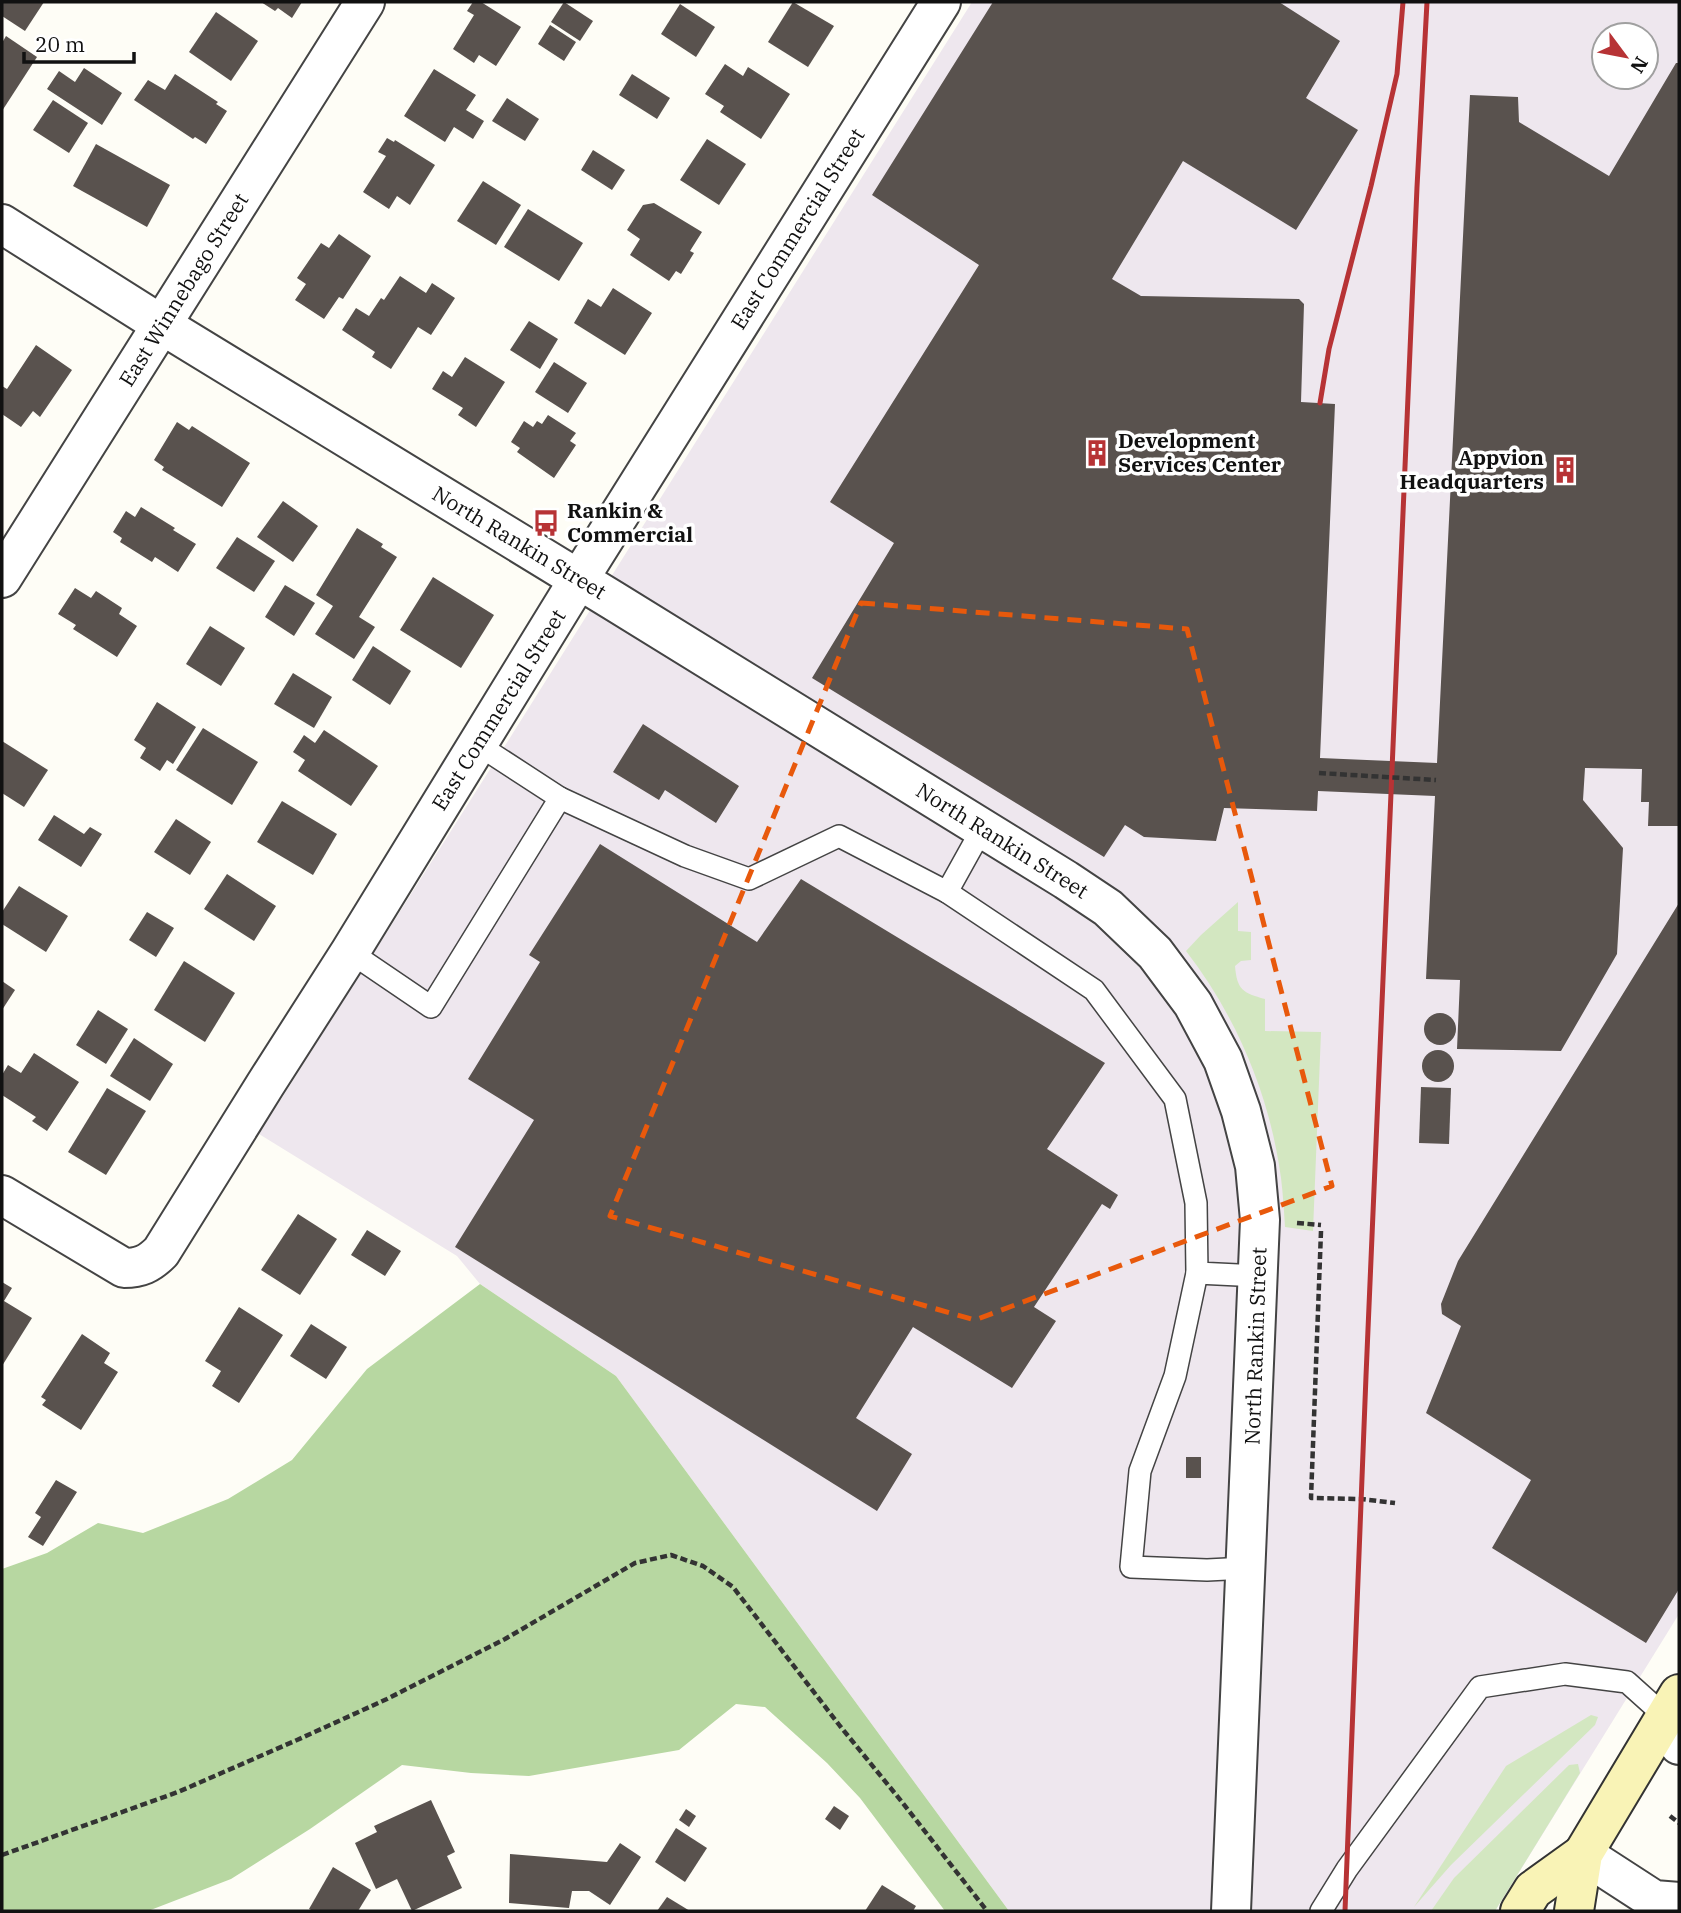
<svg xmlns="http://www.w3.org/2000/svg" width="1681" height="1913" viewBox="0 0 1681 1913" font-family="'IBM Plex Serif',serif">
	<style>
		.industrial { fill: #eee7ee; fill-rule: evenodd }
		.green { fill: #d3e7c1 }
		.forest { fill: #b7d7a1 }
		.building { fill: #59524e }
		.lines { fill: none; stroke-linecap: round; stroke-linejoin: round }
		.lane-casing { stroke: #444; stroke-width: 24 }
		.street-casing { stroke: #444; stroke-width: 42 }
		.secondary-casing { stroke: #333; stroke-width: 42 }
		.path { stroke: #333; stroke-width: 4.5; stroke-dasharray: 7 3.5; stroke-linecap: butt }
		.lane { stroke: #fff; stroke-width: 21 }
		.street { stroke: #fff; stroke-width: 38 }
		.secondary { stroke: #f9f3b6; stroke-width: 38 }
		.rail { stroke: #b73335; stroke-width: 5 }
		.path-bridge { stroke: #333; stroke-width: 4.5; stroke-dasharray: 7 3.5; stroke-linecap: butt }
		.marked { fill: none; stroke: #e8590c; stroke-width: 5; stroke-dasharray: 14 9; stroke-linejoin: round }
		.labels { text-anchor: middle; stroke-width: 7; stroke-linejoin: round; paint-order: stroke }
		.street-label { font-size: 21px; fill: #111; stroke: #fff }
		.poi-label { font-size: 21px; font-weight: bold; fill: #111; stroke: #fff; text-anchor: start }
	</style>
	<rect width="100%" height="100%" fill="#fefdf6"/>
	<!-- industrial -->
	<path class="industrial" d="M 972,2 L 1679,2 L 1679,1614 L 1495,1911 L 1009,1911 L 616,1376 L 480,1284 L 457,1256 L 259,1134 L 513,733 ZM 1604,35 L 1646,35 L 1646,77 L 1604,77 Z"/>
	<!-- green -->
	<g class="green">
		<path d="M 1238,902 L 1238,931 L 1251,932 L 1251,960 L 1241,961 L 1235,966 C 1237,990 1243,993 1265,999 L 1265,1031 L 1321,1032 L 1313,1231 L 1285,1227 C 1284,1211 1283,1194 1281,1178 C 1270,1096 1237,1017 1186,951 L 1201,935 Z"/>
		<path d="M 1591,1715 L 1598,1717 L 1595,1725 L 1451,1865 L 1414,1907 L 1506,1766 Z"/>
		<path d="M 1578,1764 L 1580,1773 L 1495,1911 L 1431,1911 L 1454,1878 L 1569,1765 Z"/>
	</g>
	<!-- forest -->
	<path class="forest" d="M 480,1284 L 616,1376 L 1009,1911 L 945,1911 L 860,1798 L 827,1763 L 765,1707 L 736,1704 L 679,1750 L 529,1776 L 471,1773 L 402,1765 L 310,1829 L 231,1879 L 148,1911 L 2,1911 L 2,1569 L 47,1553 L 98,1523 L 143,1533 L 228,1499 L 292,1460 L 367,1369 Z"/>
	<!-- building -->
	<g class="building">
		<path d="M 2,2 L 44,2 L 25,31 L 2,16 Z"/>
		<path d="M 261,2 L 302,2 L 292,18 L 278,8 L 275,11 Z"/>
		<path d="M 473,2 L 481,2 L 521,27 L 496,66 L 479,55 L 474,63 L 453,49 L 474,15 L 467,11 Z"/>
		<path d="M 564,2 L 593,21 L 580,41 L 551,22 Z"/>
		<path d="M 793,2 L 834,26 L 808,67 L 768,42 Z"/>
		<path d="M 993,2 L 1279,2 L 1340,41 L 1306,98 L 1358,130 L 1296,230 L 1183,161 L 1112,279 L 1141,296 L 1299,299 L 1304,304 L 1301,402 L 1335,404 L 1320,758 L 1437,763 L 1470,95 L 1518,97 L 1519,122 L 1609,176 L 1676,63 L 1679,63 L 1679,826 L 1648,826 L 1649,802 L 1641,802 L 1642,769 L 1585,768 L 1583,800 L 1623,848 L 1617,954 L 1561,1051 L 1457,1049 L 1460,980 L 1426,979 L 1435,796 L 1318,791 L 1317,811 L 1224,808 L 1216,841 L 1144,837 L 1125,825 L 1104,857 L 812,678 L 894,543 L 830,502 L 979,265 L 872,195 Z"/>
		<path d="M 680,4 L 715,27 L 696,57 L 661,34 Z"/>
		<path d="M 216,12 L 258,41 L 231,81 L 189,52 Z"/>
		<path d="M 550,25 L 576,42 L 564,61 L 538,44 Z"/>
		<path d="M 6,36 L 37,57 L 2,111 L 2,43 Z"/>
		<path d="M 725,64 L 743,76 L 748,67 L 790,94 L 761,139 L 720,112 L 724,106 L 705,94 Z"/>
		<path d="M 84,68 L 122,93 L 102,125 L 47,89 L 59,71 L 75,82 Z"/>
		<path d="M 434,69 L 476,95 L 466,110 L 484,121 L 473,139 L 454,127 L 445,142 L 404,116 Z"/>
		<path d="M 175,74 L 218,102 L 216,104 L 227,111 L 206,144 L 195,137 L 193,139 L 134,100 L 148,80 L 165,90 Z"/>
		<path d="M 632,74 L 670,98 L 657,119 L 619,95 Z"/>
		<path d="M 507,98 L 539,119 L 525,141 L 492,121 Z"/>
		<path d="M 53,100 L 88,123 L 69,153 L 33,130 Z"/>
		<path d="M 387,138 L 394,142 L 395,140 L 435,165 L 410,205 L 397,196 L 389,209 L 363,192 L 386,156 L 378,152 Z"/>
		<path d="M 707,139 L 746,164 L 719,205 L 680,180 Z"/>
		<path d="M 96,144 L 170,185 L 147,227 L 73,186 Z"/>
		<path d="M 593,150 L 625,170 L 612,190 L 581,170 Z"/>
		<path d="M 483,181 L 521,205 L 496,245 L 457,221 Z"/>
		<path d="M 654,203 L 702,232 L 690,251 L 694,253 L 681,274 L 676,271 L 669,281 L 630,255 L 640,239 L 627,230 L 643,205 Z"/>
		<path d="M 528,209 L 583,243 L 559,281 L 504,247 Z"/>
		<path d="M 339,234 L 371,256 L 343,299 L 339,297 L 324,319 L 295,300 L 306,284 L 297,278 L 321,243 L 329,248 Z"/>
		<path d="M 400,276 L 426,293 L 432,283 L 455,298 L 431,335 L 418,327 L 391,369 L 372,357 L 375,352 L 342,330 L 356,308 L 369,316 L 381,298 L 384,300 Z"/>
		<path d="M 613,288 L 652,313 L 625,355 L 574,323 L 588,299 L 601,307 Z"/>
		<path d="M 529,321 L 558,339 L 540,369 L 510,350 Z"/>
		<path d="M 36,345 L 72,370 L 40,417 L 33,411 L 21,427 L 2,414 L 2,386 L 7,389 Z"/>
		<path d="M 465,357 L 505,382 L 476,427 L 458,415 L 463,408 L 432,389 L 443,371 L 452,377 Z"/>
		<path d="M 554,362 L 587,383 L 568,413 L 535,392 Z"/>
		<path d="M 548,415 L 576,433 L 570,441 L 576,445 L 554,478 L 517,452 L 520,448 L 511,442 L 524,421 L 533,427 L 537,421 L 542,424 Z"/>
		<path d="M 177,422 L 189,430 L 192,426 L 250,463 L 222,507 L 162,470 L 164,467 L 154,460 Z"/>
		<path d="M 283,501 L 318,526 L 293,562 L 257,537 Z"/>
		<path d="M 141,507 L 175,528 L 173,530 L 196,544 L 178,572 L 155,557 L 152,562 L 120,542 L 122,538 L 113,532 L 126,511 L 135,517 Z"/>
		<path d="M 357,528 L 383,544 L 381,547 L 397,557 L 359,617 L 375,627 L 354,659 L 315,634 L 333,606 L 316,595 Z"/>
		<path d="M 237,537 L 275,561 L 254,592 L 216,568 Z"/>
		<path d="M 433,577 L 494,615 L 461,668 L 400,630 Z"/>
		<path d="M 285,585 L 315,603 L 294,636 L 265,617 Z"/>
		<path d="M 75,588 L 91,598 L 96,591 L 122,608 L 119,614 L 137,626 L 117,657 L 73,629 L 76,625 L 58,614 Z"/>
		<path d="M 210,626 L 245,648 L 221,686 L 186,664 Z"/>
		<path d="M 373,646 L 411,671 L 390,705 L 352,680 Z"/>
		<path d="M 293,673 L 332,697 L 314,728 L 274,704 Z"/>
		<path d="M 157,702 L 196,727 L 173,764 L 167,760 L 160,771 L 140,758 L 146,748 L 134,740 Z"/>
		<path d="M 643,724 L 739,786 L 716,823 L 665,790 L 659,800 L 613,772 Z"/>
		<path d="M 203,728 L 258,762 L 232,805 L 176,770 Z"/>
		<path d="M 324,730 L 378,766 L 351,806 L 298,771 L 305,760 L 293,752 L 304,735 L 315,743 Z"/>
		<path d="M 2,741 L 48,770 L 24,807 L 2,793 Z"/>
		<path d="M 282,801 L 337,834 L 313,875 L 257,842 Z"/>
		<path d="M 54,815 L 84,834 L 90,827 L 102,834 L 81,867 L 38,840 Z"/>
		<path d="M 176,819 L 211,842 L 190,875 L 154,852 Z"/>
		<path d="M 600,844 L 757,942 L 801,879 L 1105,1063 L 1047,1149 L 1118,1195 L 1110,1209 L 1102,1204 L 1034,1307 L 1056,1321 L 1012,1388 L 913,1327 L 856,1418 L 912,1454 L 877,1511 L 455,1247 L 534,1120 L 468,1079 L 540,962 L 529,955 Z"/>
		<path d="M 227,874 L 276,906 L 254,941 L 204,909 Z"/>
		<path d="M 19,886 L 68,916 L 46,952 L 2,924 L 2,912 Z"/>
		<path d="M 1679,903 L 1679,1589 L 1646,1643 L 1492,1548 L 1531,1480 L 1426,1413 L 1461,1326 L 1442,1314 L 1441,1304 L 1458,1261 Z"/>
		<path d="M 147,912 L 174,928 L 156,957 L 129,940 Z"/>
		<path d="M 184,961 L 235,993 L 205,1042 L 154,1010 Z"/>
		<path d="M 2,981 L 15,990 L 2,1010 Z"/>
		<path d="M 98,1010 L 128,1029 L 106,1064 L 76,1045 Z"/>
		<circle cx="1440" cy="1029" r="16"/>
		<path d="M 134,1038 L 173,1064 L 150,1101 L 110,1076 Z"/>
		<circle cx="1438" cy="1066" r="16"/>
		<path d="M 34,1053 L 79,1082 L 47,1131 L 32,1121 L 36,1117 L 2,1095 L 2,1075 L 8,1065 L 21,1073 Z"/>
		<path d="M 1421,1087 L 1451,1088 L 1449,1144 L 1419,1143 Z"/>
		<path d="M 107,1088 L 146,1111 L 106,1175 L 68,1152 Z"/>
		<path d="M 298,1214 L 337,1239 L 300,1295 L 261,1270 Z"/>
		<path d="M 367,1230 L 401,1251 L 385,1276 L 351,1255 Z"/>
		<path d="M 2,1282 L 12,1288 L 4,1301 L 32,1318 L 2,1366 Z"/>
		<path d="M 239,1307 L 283,1335 L 239,1403 L 212,1386 L 221,1371 L 205,1361 Z"/>
		<path d="M 311,1324 L 347,1347 L 326,1379 L 290,1356 Z"/>
		<path d="M 82,1334 L 110,1353 L 104,1363 L 118,1372 L 81,1430 L 42,1405 L 46,1400 L 41,1397 Z"/>
		<rect x="1186" y="1457" width="15" height="21"/>
		<path d="M 56,1480 L 77,1492 L 43,1546 L 28,1537 L 41,1517 L 35,1513 Z"/>
		<path d="M 431,1800 L 455,1852 L 447,1856 L 462,1888 L 412,1911 L 397,1879 L 376,1889 L 355,1843 L 377,1832 L 374,1826 Z"/>
		<path d="M 834,1806 L 849,1816 L 840,1830 L 825,1819 Z"/>
		<path d="M 686,1809 L 696,1816 L 689,1827 L 679,1820 Z"/>
		<path d="M 676,1828 L 707,1848 L 685,1882 L 655,1862 Z"/>
		<path d="M 620,1843 L 641,1857 L 610,1905 L 589,1891 L 572,1891 L 569,1908 L 509,1903 L 510,1854 L 607,1862 Z"/>
		<path d="M 333,1867 L 371,1890 L 358,1911 L 313,1911 L 309,1909 Z"/>
		<path d="M 882,1885 L 916,1906 L 913,1911 L 865,1911 Z"/>
		<path d="M 667,1897 L 690,1911 L 657,1911 Z"/>
	</g>
	<g class="lines">
		<defs>
			<g id="lane">
				<path d="M 560,798 L 685,856 L 749,879 L 839,836 L 947,892 L 982,829"/>
				<path d="M 947,892 L 1094,990 L 1175,1099 L 1196,1203 L 1197,1273 L 1259,1276"/>
				<path d="M 350,952 L 431,1007 L 560,798 L 477,744"/>
				<path d="M 1197,1273 L 1175,1376 L 1140,1471 L 1131,1567 L 1207,1570 L 1247,1568"/>
				<path d="M 1321,1911 L 1347,1869 L 1480,1687 L 1565,1674 L 1627,1682 L 1666,1717"/>
			</g>
			<g id="street">
				<path d="M 2,224 L 162,325 L 614,601 L 1066,880 L 1108,908 L 1155,953 L 1193,1004 L 1223,1060 L 1241,1111 L 1255,1166 L 1260,1220 L 1231,1911"/>
				<path d="M 2,578 L 365,2"/>
				<path d="M 2,1195 L 124,1268 C 140,1268 149,1264 161,1252 L 265,1085 L 350,952 L 579,579 L 941,2"/>
				<path d="M 1666,1717 L 1679,1745"/>
				<path d="M 1583,1854 L 1654,1900 L 1679,1902"/>
			</g>
			<g id="secondary">
				<path d="M 1520,1911 L 1533,1890 L 1583,1854"/>
				<path d="M 1574,1911 L 1583,1854 L 1679,1694"/>
			</g>
		</defs>
		<!-- lane casing -->
		<use href="#lane" class="lane-casing"/>
		<!-- street casing -->
		<use href="#street" class="street-casing"/>
		<!-- secondary casing -->
		<use href="#secondary" class="secondary-casing"/>
		<!-- path -->
		<g class="path">
			<path d="M 1297,1223 L 1321,1225"/>
			<path d="M 1321,1231 L 1311,1498 L 1361,1499 L 1395,1503"/>
			<path d="M 1670,1816 L 1679,1823"/>
			<path d="M 2,1855 L 178,1792 L 297,1740 L 387,1699 L 505,1639 L 635,1563 L 671,1555 L 703,1566 L 733,1587 L 840,1726 L 902,1802 L 987,1911"/>
		</g>
		<!-- lane -->
		<use href="#lane" class="lane"/>
		<!-- street -->
		<use href="#street" class="street"/>
		<!-- secondary -->
		<use href="#secondary" class="secondary"/>
		<!-- rail -->
		<g class="rail">
			<path d="M 1320,403 L 1329,349 L 1371,186 L 1397,74 L 1403,2"/>
			<path d="M 1345,1911 L 1366,1376 L 1417,187 L 1427,2"/>
		</g>
		<!-- path-bridge -->
		<path class="path-bridge" d="M 1319,773 L 1436,780"/>
	</g>
	<!-- marked area -->
	<path class="marked" d="M 861,603 L 1187,629 L 1332,1186 L 975,1320 L 610,1216 Z"/>
	<!-- icons -->
	<defs>
		<symbol id="building-bare" viewBox="-9 -9 18 18"><path d="M-4-6H4V6H1V3H-1V6H-4ZM-2.5-4.3h1.7v1.8h-1.7ZM.8-4.3h1.7v1.8H.8ZM-2.5-1h1.7V.8h-1.7ZM.8-1h1.7V.8H.8Z" fill="#b73335" stroke="#fff" stroke-width="2.5" paint-order="stroke"/></symbol>
		<symbol id="bus-bare" viewBox="-9 -9 18 18"><path d="M-5-6H5V4H4V6H2V4H-2V6H-4V4H-5ZM-3.5-4V0h7V-4ZM-3.5 1.2v1.5H-2V1.2ZM2 1.2v1.5H3.5V1.2Z" fill="#b73335" stroke="#fff" stroke-width="2.5" paint-order="stroke"/></symbol>
	</defs>
	<g fill-rule="evenodd">
		<use href="#building-bare" x="1078" y="434" width="38" height="38"/>
		<use href="#building-bare" x="1546" y="451" width="38" height="38"/>
		<use href="#bus-bare" x="527" y="504" width="38" height="38"/>
	</g>
	<g class="labels">
		<!-- street labels -->
		<g class="street-label">
			<text transform="translate(798 229) rotate(-58)" y="7">East Commercial Street</text>
			<text transform="translate(184 290) rotate(-58)" y="7">East Winnebago Street</text>
			<text transform="translate(519 543) rotate(31)" y="7">North Rankin Street</text>
			<text transform="translate(499 710) rotate(-58)" y="7">East Commercial Street</text>
			<text transform="translate(1002 841) rotate(32)" y="7">North Rankin Street</text>
			<text transform="translate(1256 1346) rotate(-88)" y="7">North Rankin Street</text>
		</g>
		<!-- poi labels -->
		<g class="poi-label">
			<text x="1118" y="448">Development<tspan x="1118" dy="24">Services Center</tspan></text>
			<text x="1544" y="465" text-anchor="end">Appvion<tspan x="1544" dy="24">Headquarters</tspan></text>
			<text x="567" y="518">Rankin &amp;<tspan x="567" dy="24">Commercial</tspan></text>
		</g>
	</g>
	<!-- border -->
	<rect width="1681" height="1913" fill="none" stroke="#111111" stroke-width="7"/>
	<!-- north arrow -->
	<g transform="translate(1625 56) rotate(122)"><circle r="33" fill="#ffffff" stroke="#a0a0a0" stroke-width="2"/>
	<path d="M0-5L12 26L0 18L-12 26Z" fill="#b73335"/>
	<text y="-10" font-size="19" font-weight="bold" text-anchor="middle" fill="#111111">N</text>
	</g>
	<!-- scale -->
	<path d="M24 52v10h110v-10" fill="none" stroke="#111111" stroke-width="3.5"/>
	<text x="35" y="52" font-size="21" fill="#111111" stroke="#ffffff" stroke-width="5" paint-order="stroke">20 m</text>
</svg>
